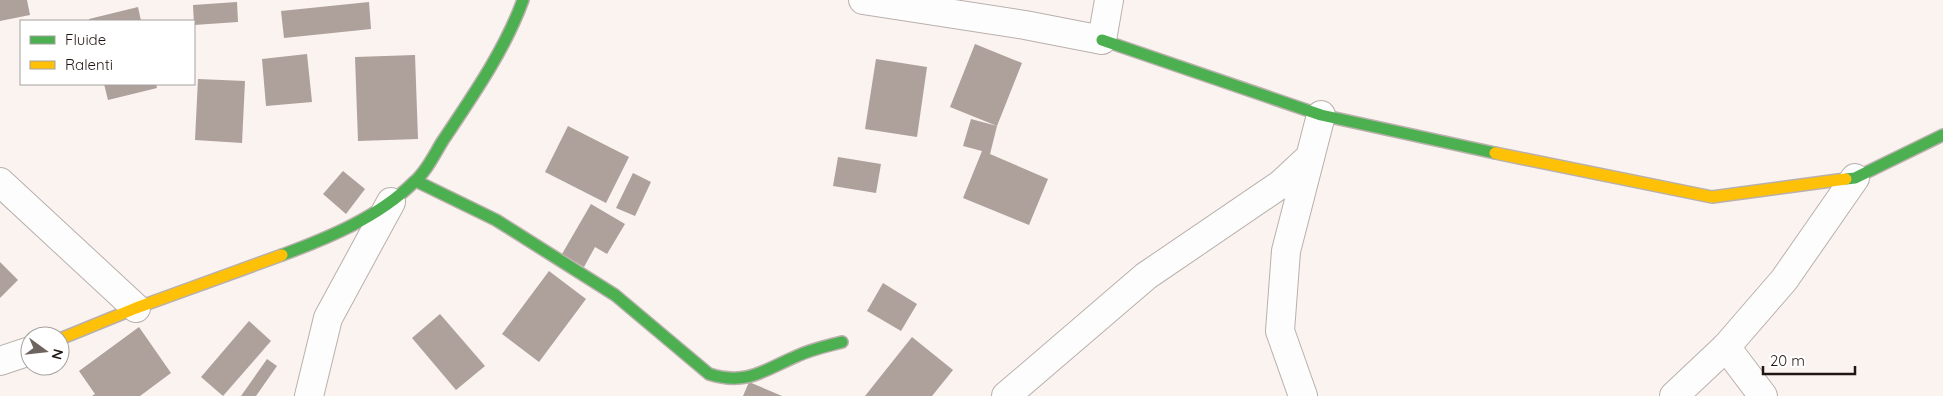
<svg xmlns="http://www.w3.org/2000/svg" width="1943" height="396" viewBox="0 0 1943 396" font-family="Quicksand,sans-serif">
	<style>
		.building { fill: #aea09a }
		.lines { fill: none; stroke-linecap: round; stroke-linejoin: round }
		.street-casing { stroke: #b9b0ac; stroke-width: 30 }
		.fast-casing { stroke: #b9b0ac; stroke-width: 14 }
		.slow-casing { stroke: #b9b0ac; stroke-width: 14 }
		.street { stroke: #fefdfd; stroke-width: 28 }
		.fast { stroke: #4caf50; stroke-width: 11 }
		.slow { stroke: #ffc107; stroke-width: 11 }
	</style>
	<rect width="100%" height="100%" fill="#faf3f0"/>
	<!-- building -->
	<g class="building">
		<path d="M 0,0 L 27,0 L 30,15 L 0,21 Z"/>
		<path d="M 237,2 L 238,22 L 194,25 L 193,5 Z"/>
		<path d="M 369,2 L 371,29 L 284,38 L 281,11 Z"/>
		<path d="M 138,7 L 141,21 L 89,21 L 89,19 Z"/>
		<path d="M 975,44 L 1022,63 L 997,126 L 990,154 L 1048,179 L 1029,225 L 963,198 L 982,151 L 963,146 L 971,119 L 997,126 L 950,107 Z"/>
		<path d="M 307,54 L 312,102 L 266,106 L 262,59 Z"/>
		<path d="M 415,55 L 418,139 L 358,141 L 355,57 Z"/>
		<path d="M 876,59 L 927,67 L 917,137 L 865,129 Z"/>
		<path d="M 198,79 L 245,81 L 242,143 L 195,140 Z"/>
		<path d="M 104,84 L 156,84 L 157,88 L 108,100 Z"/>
		<path d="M 568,126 L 629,157 L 606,203 L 545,172 Z"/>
		<path d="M 838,157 L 881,164 L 876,193 L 833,186 Z"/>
		<path d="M 343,171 L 365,189 L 346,214 L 323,194 Z"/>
		<path d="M 633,173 L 651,182 L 635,216 L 616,208 Z"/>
		<path d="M 591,204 L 625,224 L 607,254 L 595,247 L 584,267 L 562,254 Z"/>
		<path d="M 0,262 L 18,280 L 0,298 Z"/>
		<path d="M 549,271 L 586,299 L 539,362 L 502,334 Z"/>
		<path d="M 883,283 L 917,304 L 901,331 L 867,311 Z"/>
		<path d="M 440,314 L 485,366 L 456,390 L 412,338 Z"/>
		<path d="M 249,321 L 271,341 L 223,396 L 201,377 Z"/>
		<path d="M 139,327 L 171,373 L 140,396 L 92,396 L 95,394 L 79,371 Z"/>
		<path d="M 912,337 L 953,370 L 932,396 L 865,396 Z"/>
		<path d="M 267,359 L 277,366 L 256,396 L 241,396 Z"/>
		<path d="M 749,382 L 782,396 L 743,396 Z"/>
	</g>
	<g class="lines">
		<defs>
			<g id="street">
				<path d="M 863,0 L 1025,25 L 1102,40 L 1109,0"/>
				<path d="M 0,182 L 136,308"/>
				<path d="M 1726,347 L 1763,396"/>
				<path d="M 0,361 L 30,351"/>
				<path d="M 309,396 L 328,318 L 391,202"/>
				<path d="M 1006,396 L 1146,276 L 1281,184 L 1310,157"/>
				<path d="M 1303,396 L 1280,331 L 1286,251 L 1321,115"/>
				<path d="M 1674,396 L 1726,347 L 1784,280 L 1855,178"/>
			</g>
			<g id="fast">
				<path d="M 1102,40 L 1321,115 L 1495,153"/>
				<path d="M 1846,179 L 1855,178 L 1943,135"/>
				<path d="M 416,181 L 496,220 L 615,295 L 709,374 C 747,386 764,370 797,356 C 812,349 827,346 842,342"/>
				<path d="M 282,255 C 328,238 379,217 414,182 C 426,172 434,155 442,142 C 472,97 505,50 523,0"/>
			</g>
			<g id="slow">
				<path d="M 1495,153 L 1712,197 L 1846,179"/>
				<path d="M 60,339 L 136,308 L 282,255"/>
			</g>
		</defs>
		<!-- street casing -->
		<use href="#street" class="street-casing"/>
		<!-- fast casing -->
		<use href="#fast" class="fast-casing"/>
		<!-- slow casing -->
		<use href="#slow" class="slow-casing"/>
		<!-- street -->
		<use href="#street" class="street"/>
		<!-- fast -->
		<use href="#fast" class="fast"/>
		<!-- slow -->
		<use href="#slow" class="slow"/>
	</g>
	<!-- legend -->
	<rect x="20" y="20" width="175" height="65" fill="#ffffff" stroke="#a6a2a0"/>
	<rect x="30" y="36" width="25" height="8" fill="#4caf50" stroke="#a6a2a0"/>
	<text x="65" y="45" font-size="15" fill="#211611">Fluide</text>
	<rect x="30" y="61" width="25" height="8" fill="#ffc107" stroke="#a6a2a0"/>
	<text x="65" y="70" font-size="15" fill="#211611">Ralenti</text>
	<!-- north arrow -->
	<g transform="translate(45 351) rotate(105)"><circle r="24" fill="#ffffff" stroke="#a6a2a0"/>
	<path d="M0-4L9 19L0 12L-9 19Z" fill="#6d635f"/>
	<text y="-8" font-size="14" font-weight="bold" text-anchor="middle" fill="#211611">N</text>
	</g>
	<!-- scale -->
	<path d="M1763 366v8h92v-8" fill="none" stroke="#211611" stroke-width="2.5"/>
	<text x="1770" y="366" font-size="15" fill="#211611" stroke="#ffffff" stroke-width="4" paint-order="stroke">20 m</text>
</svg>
